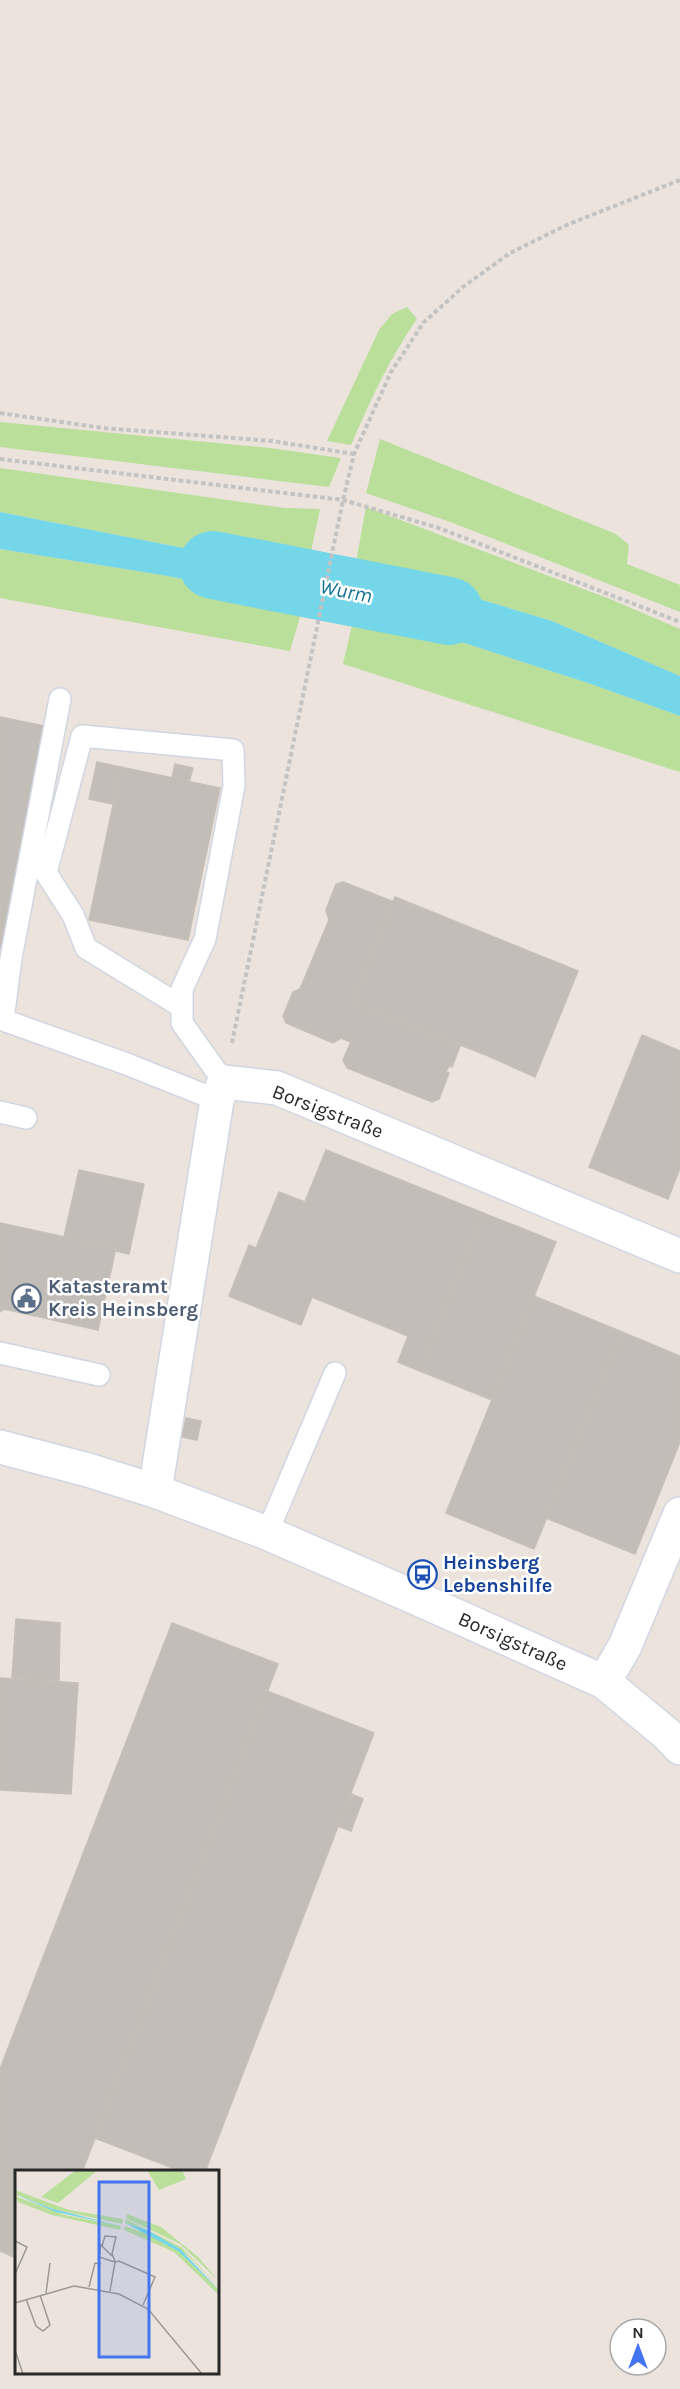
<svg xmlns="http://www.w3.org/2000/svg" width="680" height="2389" viewBox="0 0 680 2389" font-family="Karla,sans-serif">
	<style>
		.green { fill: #b9df9b }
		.water { fill: #73d6e9 }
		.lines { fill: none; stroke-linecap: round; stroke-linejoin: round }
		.river { stroke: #73d6e9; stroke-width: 68 }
		.building { fill: #c3bdb8; stroke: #c6bfb6; stroke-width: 1.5 }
		.lane-casing { stroke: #d1d6e2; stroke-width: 24 }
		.street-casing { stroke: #d1d6e2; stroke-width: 36 }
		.secondary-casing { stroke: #d1d6e2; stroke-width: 36 }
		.path { stroke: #c3c3c3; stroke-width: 4; stroke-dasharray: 4.5 3; stroke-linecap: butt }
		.lane { stroke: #fff; stroke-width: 21 }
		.street { stroke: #fff; stroke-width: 33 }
		.secondary { stroke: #fff; stroke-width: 33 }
		.labels { text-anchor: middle; stroke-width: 5; stroke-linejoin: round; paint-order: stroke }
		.street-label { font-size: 20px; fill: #292929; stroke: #fff }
		.service-label { font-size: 20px; font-weight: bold; fill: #4e5e75; stroke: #fff; text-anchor: start }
		.transit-label { font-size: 20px; font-weight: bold; fill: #164399; stroke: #fff; text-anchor: start }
		.water-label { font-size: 21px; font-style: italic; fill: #137594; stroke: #fff }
		.inset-road { fill: none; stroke: #9d9994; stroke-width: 1.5 }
		.view { fill: #4375f1; fill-opacity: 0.15; stroke: #4375f1; stroke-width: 3 }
		.inset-edge { fill: none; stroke: #292929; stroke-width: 3 }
	</style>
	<rect width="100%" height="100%" fill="#ebe3dc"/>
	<!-- green -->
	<g class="green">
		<path d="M 407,307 L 417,319 C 389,359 370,401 351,445 L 327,441 L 379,330 L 392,314 Z"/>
		<path d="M 0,422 L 270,448 L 341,458 L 329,487 L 0,447 Z"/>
		<path d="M 380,439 L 616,534 L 629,545 L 627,564 L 680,585 L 680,612 L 453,523 L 366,493 Z"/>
		<path d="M 0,468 L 285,508 L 320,509 L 307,570 L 280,567 L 0,512 Z"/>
		<path d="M 366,507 L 610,599 L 680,629 L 680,676 L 552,621 L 356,562 Z"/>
		<path d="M 0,549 L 162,575 L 304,603 L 290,651 L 0,598 Z"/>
		<path d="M 356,608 L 591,684 L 680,716 L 680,772 L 343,664 Z"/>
	</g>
	<!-- water -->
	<g class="water">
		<path d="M 0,512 L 280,567 L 307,570 L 304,603 L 162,575 L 0,549 Z"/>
		<path d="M 356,562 L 552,621 L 680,676 L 680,716 L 591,684 L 356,608 Z"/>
	</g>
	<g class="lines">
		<!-- river -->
		<path class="river" d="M 213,565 L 449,611"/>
	</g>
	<!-- building -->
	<g class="building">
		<path d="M 0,717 L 45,726 L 0,949 Z"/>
		<path d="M 97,762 L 121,767 L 113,804 L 89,799 Z"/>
		<path d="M 175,764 L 193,768 L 189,782 L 172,778 Z"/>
		<path d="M 121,767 L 220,788 L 188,940 L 89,920 Z"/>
		<path d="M 343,882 L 394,902 L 352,1003 L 460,1046 L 452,1067 L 449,1066 L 446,1072 L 449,1073 L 439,1099 L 432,1102 L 347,1068 L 343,1060 L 351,1042 L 341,1038 L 333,1043 L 286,1023 L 283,1016 L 293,992 L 300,989 L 329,920 L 326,910 L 336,884 Z"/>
		<path d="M 395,897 L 578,971 L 535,1077 L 486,1055 L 352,1003 Z"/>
		<path d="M 642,1035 L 680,1051 L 680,1168 L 668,1199 L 589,1167 Z"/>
		<path d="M 326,1150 L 483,1213 L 420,1371 L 398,1362 L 408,1336 L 312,1297 L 301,1325 L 229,1296 L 249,1245 L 256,1248 L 279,1192 L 305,1202 Z"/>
		<path d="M 79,1170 L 144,1184 L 129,1254 L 116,1251 L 116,1248 L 64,1237 Z"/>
		<path d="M 483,1213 L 556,1242 L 492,1400 L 420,1371 Z"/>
		<path d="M 0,1223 L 116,1248 L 98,1330 L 4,1309 L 0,1312 Z"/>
		<path d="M 534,1296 L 622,1332 L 534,1549 L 446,1513 Z"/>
		<path d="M 622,1332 L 680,1356 L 680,1442 L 635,1554 L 546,1518 Z"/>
		<path d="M 186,1418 L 201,1421 L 197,1440 L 182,1437 Z"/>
		<path d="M 16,1619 L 60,1623 L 59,1681 L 12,1678 Z"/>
		<path d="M 172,1623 L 278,1664 L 82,2172 L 16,2172 L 16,2258 L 0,2251 L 0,2069 Z"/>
		<path d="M 0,1678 L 78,1683 L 71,1794 L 0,1790 Z"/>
		<path d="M 267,1691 L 374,1733 L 205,2172 L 183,2172 L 95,2138 Z"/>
		<path d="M 351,1794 L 363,1799 L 351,1831 L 338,1826 Z"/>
	</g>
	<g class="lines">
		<defs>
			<g id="lane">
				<path d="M 60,699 L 11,958 L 3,1020 L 124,1063 L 217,1100"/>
				<path d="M 182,1007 L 86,948 L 73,915 L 46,873 L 82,736 L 233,750 L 234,786 L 205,939 L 182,989 L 182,1023 L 224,1082"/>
				<path d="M 0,1112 L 26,1118"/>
				<path d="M 0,1353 L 99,1375"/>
				<path d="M 267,1533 L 335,1373"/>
			</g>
			<g id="street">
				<path d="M 155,1491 L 217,1100 L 224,1082 L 277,1088 L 680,1256"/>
				<path d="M 604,1682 L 625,1646 L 680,1514"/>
			</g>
			<path id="secondary" d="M 0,1447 L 88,1470 L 155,1491 L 267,1533 L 414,1597 L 604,1682 L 668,1735 L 680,1748"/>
		</defs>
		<!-- lane casing -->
		<use href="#lane" class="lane-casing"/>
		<!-- street casing -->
		<use href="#street" class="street-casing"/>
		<!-- secondary casing -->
		<use href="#secondary" class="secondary-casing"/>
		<!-- path -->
		<g class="path">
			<path d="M 0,413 L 103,428 L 272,441 L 354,454"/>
			<path d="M 0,459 L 343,500 L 439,528 L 680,622"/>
			<path d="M 232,1043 L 343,500 L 354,454 L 391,372 L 424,322 L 463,287 L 510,253 L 569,224 L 680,180"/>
		</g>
		<!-- lane -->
		<use href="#lane" class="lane"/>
		<!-- street -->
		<use href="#street" class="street"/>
		<!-- secondary -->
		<use href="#secondary" class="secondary"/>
	</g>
	<!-- icons -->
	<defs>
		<symbol id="civic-ring" viewBox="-11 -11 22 22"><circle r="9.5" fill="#fff" stroke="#5c6f8a" stroke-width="1.5"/><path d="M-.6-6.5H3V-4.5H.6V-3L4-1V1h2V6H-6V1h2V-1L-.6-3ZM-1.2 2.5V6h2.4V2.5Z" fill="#5c6f8a"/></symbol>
		<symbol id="bus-ring" viewBox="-11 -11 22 22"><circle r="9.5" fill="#fff" stroke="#1a4fb4" stroke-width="1.5"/><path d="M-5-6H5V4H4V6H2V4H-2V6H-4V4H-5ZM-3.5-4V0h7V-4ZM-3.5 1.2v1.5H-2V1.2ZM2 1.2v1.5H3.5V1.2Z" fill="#1a4fb4"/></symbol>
	</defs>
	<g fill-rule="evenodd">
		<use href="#civic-ring" x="10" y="1282" width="33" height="33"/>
		<use href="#bus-ring" x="406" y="1558" width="33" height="33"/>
	</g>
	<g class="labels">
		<!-- street labels -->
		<g class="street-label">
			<text transform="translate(328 1111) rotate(21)" y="7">Borsigstraße</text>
			<text transform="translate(513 1641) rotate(24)" y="7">Borsigstraße</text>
		</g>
		<!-- service labels -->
		<g class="service-label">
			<text x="48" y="1293">Katasteramt<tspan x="48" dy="23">Kreis Heinsberg</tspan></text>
		</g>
		<!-- transit labels -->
		<g class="transit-label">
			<text x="443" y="1569">Heinsberg<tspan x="443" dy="23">Lebenshilfe</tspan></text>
		</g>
		<!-- water labels -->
		<g class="water-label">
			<text transform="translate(346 591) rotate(11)" y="7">Wurm</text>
		</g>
	</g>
	<!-- overview -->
	<g transform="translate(15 2170)">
		<rect width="204" height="204" fill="#ebe3dc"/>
		<path d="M 61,0 L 83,0 L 43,33 L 26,27 ZM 132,0 L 167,0 L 171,9 L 144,20 ZM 0,20 L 54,40 L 108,49 L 107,54 L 38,39 L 0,24 ZM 0,26 L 50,45 L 106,56 L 105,60 L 37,45 L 3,32 ZM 112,44 L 146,57 L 183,87 L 204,111 L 165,74 L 111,48 ZM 111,49 L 166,77 L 204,117 L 173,86 L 132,60 L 110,53 ZM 110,56 L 139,66 L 163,81 L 204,120 L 204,125 L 159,82 L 109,60 Z" fill="#b9df9b"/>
		<path d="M 0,24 L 38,39 L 106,56 L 41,42 ZM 110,53 L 132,60 L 165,79 L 204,120 L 163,81 Z" fill="#73d6e9"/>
		<path class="inset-road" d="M 0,71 L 12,77 L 0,104M 86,74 L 84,87 L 100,92M 97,86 L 87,76 L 90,66 L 101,67 L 97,84 L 100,91M 74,117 L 80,93 L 86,94M 95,121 L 100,92 L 104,91 L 140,107 L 128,135M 31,123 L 35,93M 11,129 L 21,156 L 28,161 L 35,155 L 25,125M 0,133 L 59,116 L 104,124 L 133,139 L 187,204M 0,180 L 8,204"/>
		<path class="view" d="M 84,12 L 134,12 L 134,187 L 84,187 Z"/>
		<rect width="204" height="204" class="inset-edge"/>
	</g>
	<!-- north arrow -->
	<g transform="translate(638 2347)"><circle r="28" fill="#ffffff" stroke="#a9a9a9" stroke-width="1.5"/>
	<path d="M0-4.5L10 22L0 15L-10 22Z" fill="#4375f1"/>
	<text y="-9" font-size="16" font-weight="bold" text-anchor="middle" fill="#292929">N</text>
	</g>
</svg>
